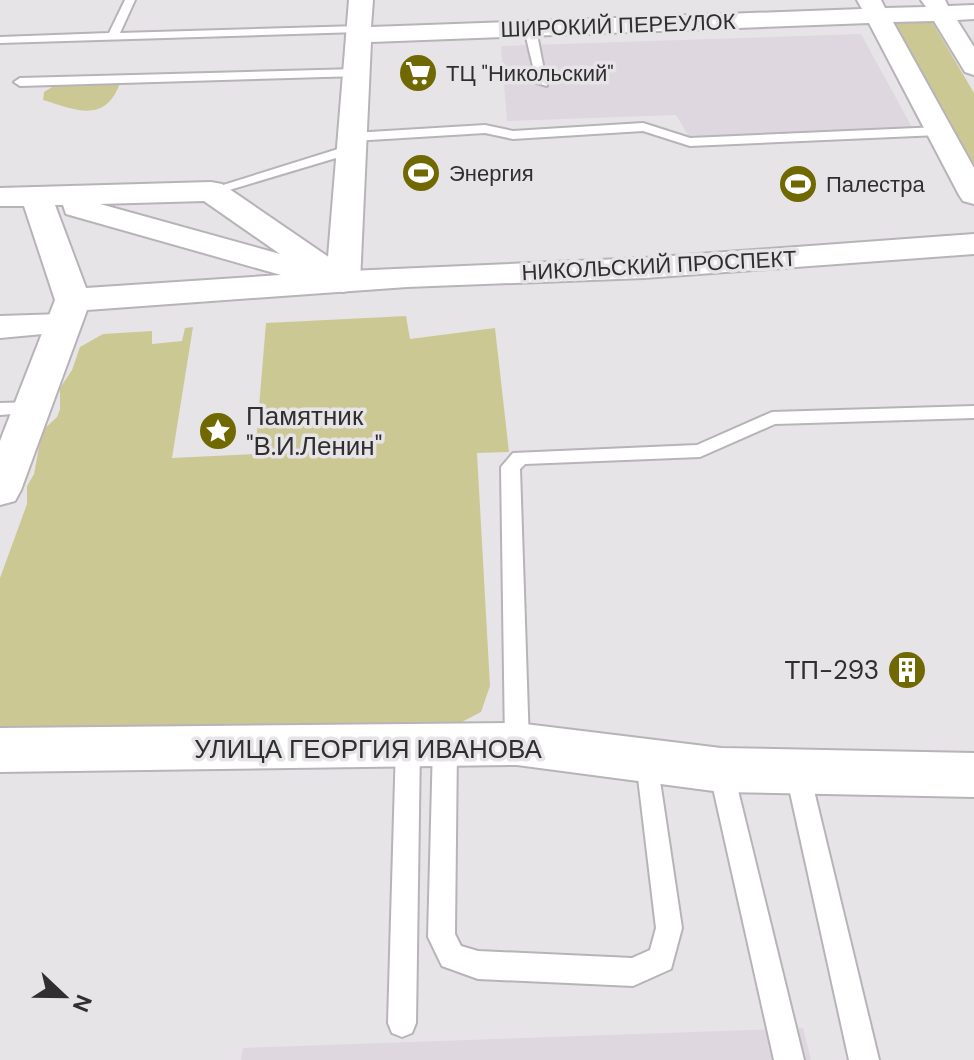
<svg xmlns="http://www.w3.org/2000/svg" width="974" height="1060" viewBox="0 0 974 1060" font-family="'DM Sans',sans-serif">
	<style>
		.built { fill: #ded7e0 }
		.green { fill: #ccc894 }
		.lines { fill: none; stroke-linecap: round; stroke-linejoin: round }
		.lane-casing { stroke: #b7b3b8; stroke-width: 4 }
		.street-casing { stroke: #b7b3b8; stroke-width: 4 }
		.secondary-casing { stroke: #b7b3b8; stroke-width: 4 }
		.lane { fill: #fff; fill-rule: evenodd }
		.street { fill: #fff; fill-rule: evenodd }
		.secondary { fill: #fff; fill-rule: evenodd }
		.labels { text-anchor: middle; stroke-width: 7; stroke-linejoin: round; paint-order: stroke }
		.far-street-label { font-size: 22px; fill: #302f30; stroke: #e7e4e8 }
		.far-poi-label { font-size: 22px; fill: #302f30; stroke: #e7e4e8; text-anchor: start }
		.poi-label { font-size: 26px; fill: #302f30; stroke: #e7e4e8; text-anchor: start }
		.street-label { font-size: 26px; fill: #302f30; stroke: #e7e4e8 }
	</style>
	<rect width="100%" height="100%" fill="#e7e4e8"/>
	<!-- built -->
	<g class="built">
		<path d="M 861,34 L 913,129 L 690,138 L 676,115 L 507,121 L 501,46 Z"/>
		<path d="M 803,1028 L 811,1060 L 241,1060 L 243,1048 Z"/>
	</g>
	<!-- green -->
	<g class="green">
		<path d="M 930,18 L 974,93 L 974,170 L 892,19 Z"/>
		<path d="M 120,83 C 105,124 76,110 43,100 L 44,92 L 57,84 Z"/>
		<path d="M 406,316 L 410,339 L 495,328 L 509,452 L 477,453 L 490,686 L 481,712 L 456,725 L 0,740 L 0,578 L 27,504 L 27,486 L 34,474 L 42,431 L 57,417 L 60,409 L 60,388 L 72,370 L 80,347 L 103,334 L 152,331 L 152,344 L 182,341 L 185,328 L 193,327 L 172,458 L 255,454 L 266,323 Z"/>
	</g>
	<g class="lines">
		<defs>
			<g id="lane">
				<path d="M 125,0 L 135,0 L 120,33 L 359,26 L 365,29 L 359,32 L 0,43 L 0,37 L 109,33 Z"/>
				<path d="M 530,26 L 536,29 L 547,86 L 537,83 L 524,29 Z"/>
				<path d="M 356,69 L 362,73 L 360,76 L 20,86 L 14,82 L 20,78 Z"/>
				<path d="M 643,123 L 690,138 L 939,127 L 946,131 L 939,135 L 690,146 L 643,131 L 513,139 L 485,133 L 353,141 L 346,137 L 353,133 L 485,125 L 513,131 Z"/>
				<path d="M 351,145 L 358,149 L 356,152 L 216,194 L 206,194 L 204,191 Z"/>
				<path d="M 34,402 L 43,408 L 40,412 L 0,415 L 0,403 Z"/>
				<path d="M 974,406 L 974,418 L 775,424 L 700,457 L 525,464 L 520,469 L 529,744 L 525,751 L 517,754 L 509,751 L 505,744 L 501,467 L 513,453 L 697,445 L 772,412 Z"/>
				<path d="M 408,735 L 416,738 L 420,745 L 416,1023 L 412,1033 L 402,1037 L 392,1033 L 388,1023 L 396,745 L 400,738 Z"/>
				<path d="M 445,735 L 453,738 L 457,745 L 455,934 L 461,946 L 478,951 L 632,958 L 650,950 L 656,928 L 636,761 L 640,754 L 648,751 L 656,754 L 682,928 L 671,969 L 633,986 L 478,979 L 442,966 L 428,937 L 433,745 L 437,738 Z"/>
				<path d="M 721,759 L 730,762 L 733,770 L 804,1060 L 774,1060 L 709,770 L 712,762 Z"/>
				<path d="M 798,763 L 807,766 L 810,774 L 879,1060 L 849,1060 L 786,774 L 789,766 Z"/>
			</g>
			<g id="street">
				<path d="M 349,0 L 373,0 L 371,27 L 862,9 L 857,0 L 881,0 L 885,8 L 926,7 L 921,0 L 945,0 L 948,6 L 974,5 L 974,19 L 957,20 L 974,47 L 974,75 L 965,72 L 934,21 L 893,22 L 974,168 L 974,204 L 963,201 L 959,195 L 869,23 L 371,42 L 360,282 L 355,289 L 343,292 L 331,289 L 326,282 Z"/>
				<path d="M 63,314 L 75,317 L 80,324 L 75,331 L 0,338 L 0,316 Z"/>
				<path d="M 517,723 L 721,748 L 974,753 L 974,797 L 721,792 L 517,765 L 0,772 L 0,728 Z"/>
			</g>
			<path id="secondary" d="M 211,182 L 222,184 L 349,271 L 644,258 L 974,234 L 974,254 L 644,278 L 407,287 L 87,310 L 21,490 L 15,501 L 0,505 L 0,441 L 55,300 L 24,206 L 0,206 L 0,188 ZM 204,201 L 280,254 L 100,204 ZM 55,205 L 63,205 L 66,214 L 281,275 L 86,288 Z"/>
		</defs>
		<!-- lane casing -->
		<use href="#lane" class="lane-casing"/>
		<!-- street casing -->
		<use href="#street" class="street-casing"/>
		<!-- secondary casing -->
		<use href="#secondary" class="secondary-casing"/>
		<!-- lane -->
		<use href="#lane" class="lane"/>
		<!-- street -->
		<use href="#street" class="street"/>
		<!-- secondary -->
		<use href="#secondary" class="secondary"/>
	</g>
	<!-- icons -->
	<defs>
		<symbol id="supermarket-disc" viewBox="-11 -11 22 22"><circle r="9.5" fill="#706800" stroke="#e7e4e8"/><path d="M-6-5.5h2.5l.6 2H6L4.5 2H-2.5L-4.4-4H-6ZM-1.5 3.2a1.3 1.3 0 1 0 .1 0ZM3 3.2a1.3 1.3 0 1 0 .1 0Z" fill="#fff"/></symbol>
		<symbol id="stadium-disc" viewBox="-11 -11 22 22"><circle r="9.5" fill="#706800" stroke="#e7e4e8"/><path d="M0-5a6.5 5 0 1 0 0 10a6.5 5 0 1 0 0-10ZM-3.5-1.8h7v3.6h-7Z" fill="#fff"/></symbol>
		<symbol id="sight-disc" viewBox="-11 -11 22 22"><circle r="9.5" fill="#706800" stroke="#e7e4e8"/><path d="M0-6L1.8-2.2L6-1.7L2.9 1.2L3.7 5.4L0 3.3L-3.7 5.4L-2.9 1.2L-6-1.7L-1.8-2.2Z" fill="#fff"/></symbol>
		<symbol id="building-disc" viewBox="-11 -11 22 22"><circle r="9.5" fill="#706800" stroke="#e7e4e8"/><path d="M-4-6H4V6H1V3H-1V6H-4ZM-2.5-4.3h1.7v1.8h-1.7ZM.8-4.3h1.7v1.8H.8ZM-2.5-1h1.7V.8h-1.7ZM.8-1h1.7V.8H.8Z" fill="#fff"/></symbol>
	</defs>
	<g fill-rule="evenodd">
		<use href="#supermarket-disc" x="396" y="51" width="44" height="44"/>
		<use href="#stadium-disc" x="399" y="151" width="44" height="44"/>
		<use href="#stadium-disc" x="776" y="162" width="44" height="44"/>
		<use href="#sight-disc" x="196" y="409" width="44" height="44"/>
		<use href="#building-disc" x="885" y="648" width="44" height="44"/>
	</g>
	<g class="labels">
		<!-- far-street labels -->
		<g class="far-street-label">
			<text transform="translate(618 25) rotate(-2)" y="8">ШИРОКИЙ ПЕРЕУЛОК</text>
			<text transform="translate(659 265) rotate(-3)" y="8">НИКОЛЬСКИЙ ПРОСПЕКТ</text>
		</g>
		<!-- far-poi labels -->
		<g class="far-poi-label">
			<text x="446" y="81">ТЦ "Никольский"</text>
			<text x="449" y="181">Энергия</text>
			<text x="826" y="192">Палестра</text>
		</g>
		<!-- poi labels -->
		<g class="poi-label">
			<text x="246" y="425">Памятник<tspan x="246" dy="30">"В.И.Ленин"</tspan></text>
			<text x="879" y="679" text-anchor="end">ТП-293</text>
		</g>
		<!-- street labels -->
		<g class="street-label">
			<text x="368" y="758">УЛИЦА ГЕОРГИЯ ИВАНОВА</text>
		</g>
	</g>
	<!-- north arrow -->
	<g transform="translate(64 996) rotate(112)" stroke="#e7e4e8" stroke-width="6" paint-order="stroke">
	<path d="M0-6L14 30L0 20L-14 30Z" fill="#302f30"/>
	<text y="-12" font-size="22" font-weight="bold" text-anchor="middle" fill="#302f30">N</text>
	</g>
</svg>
